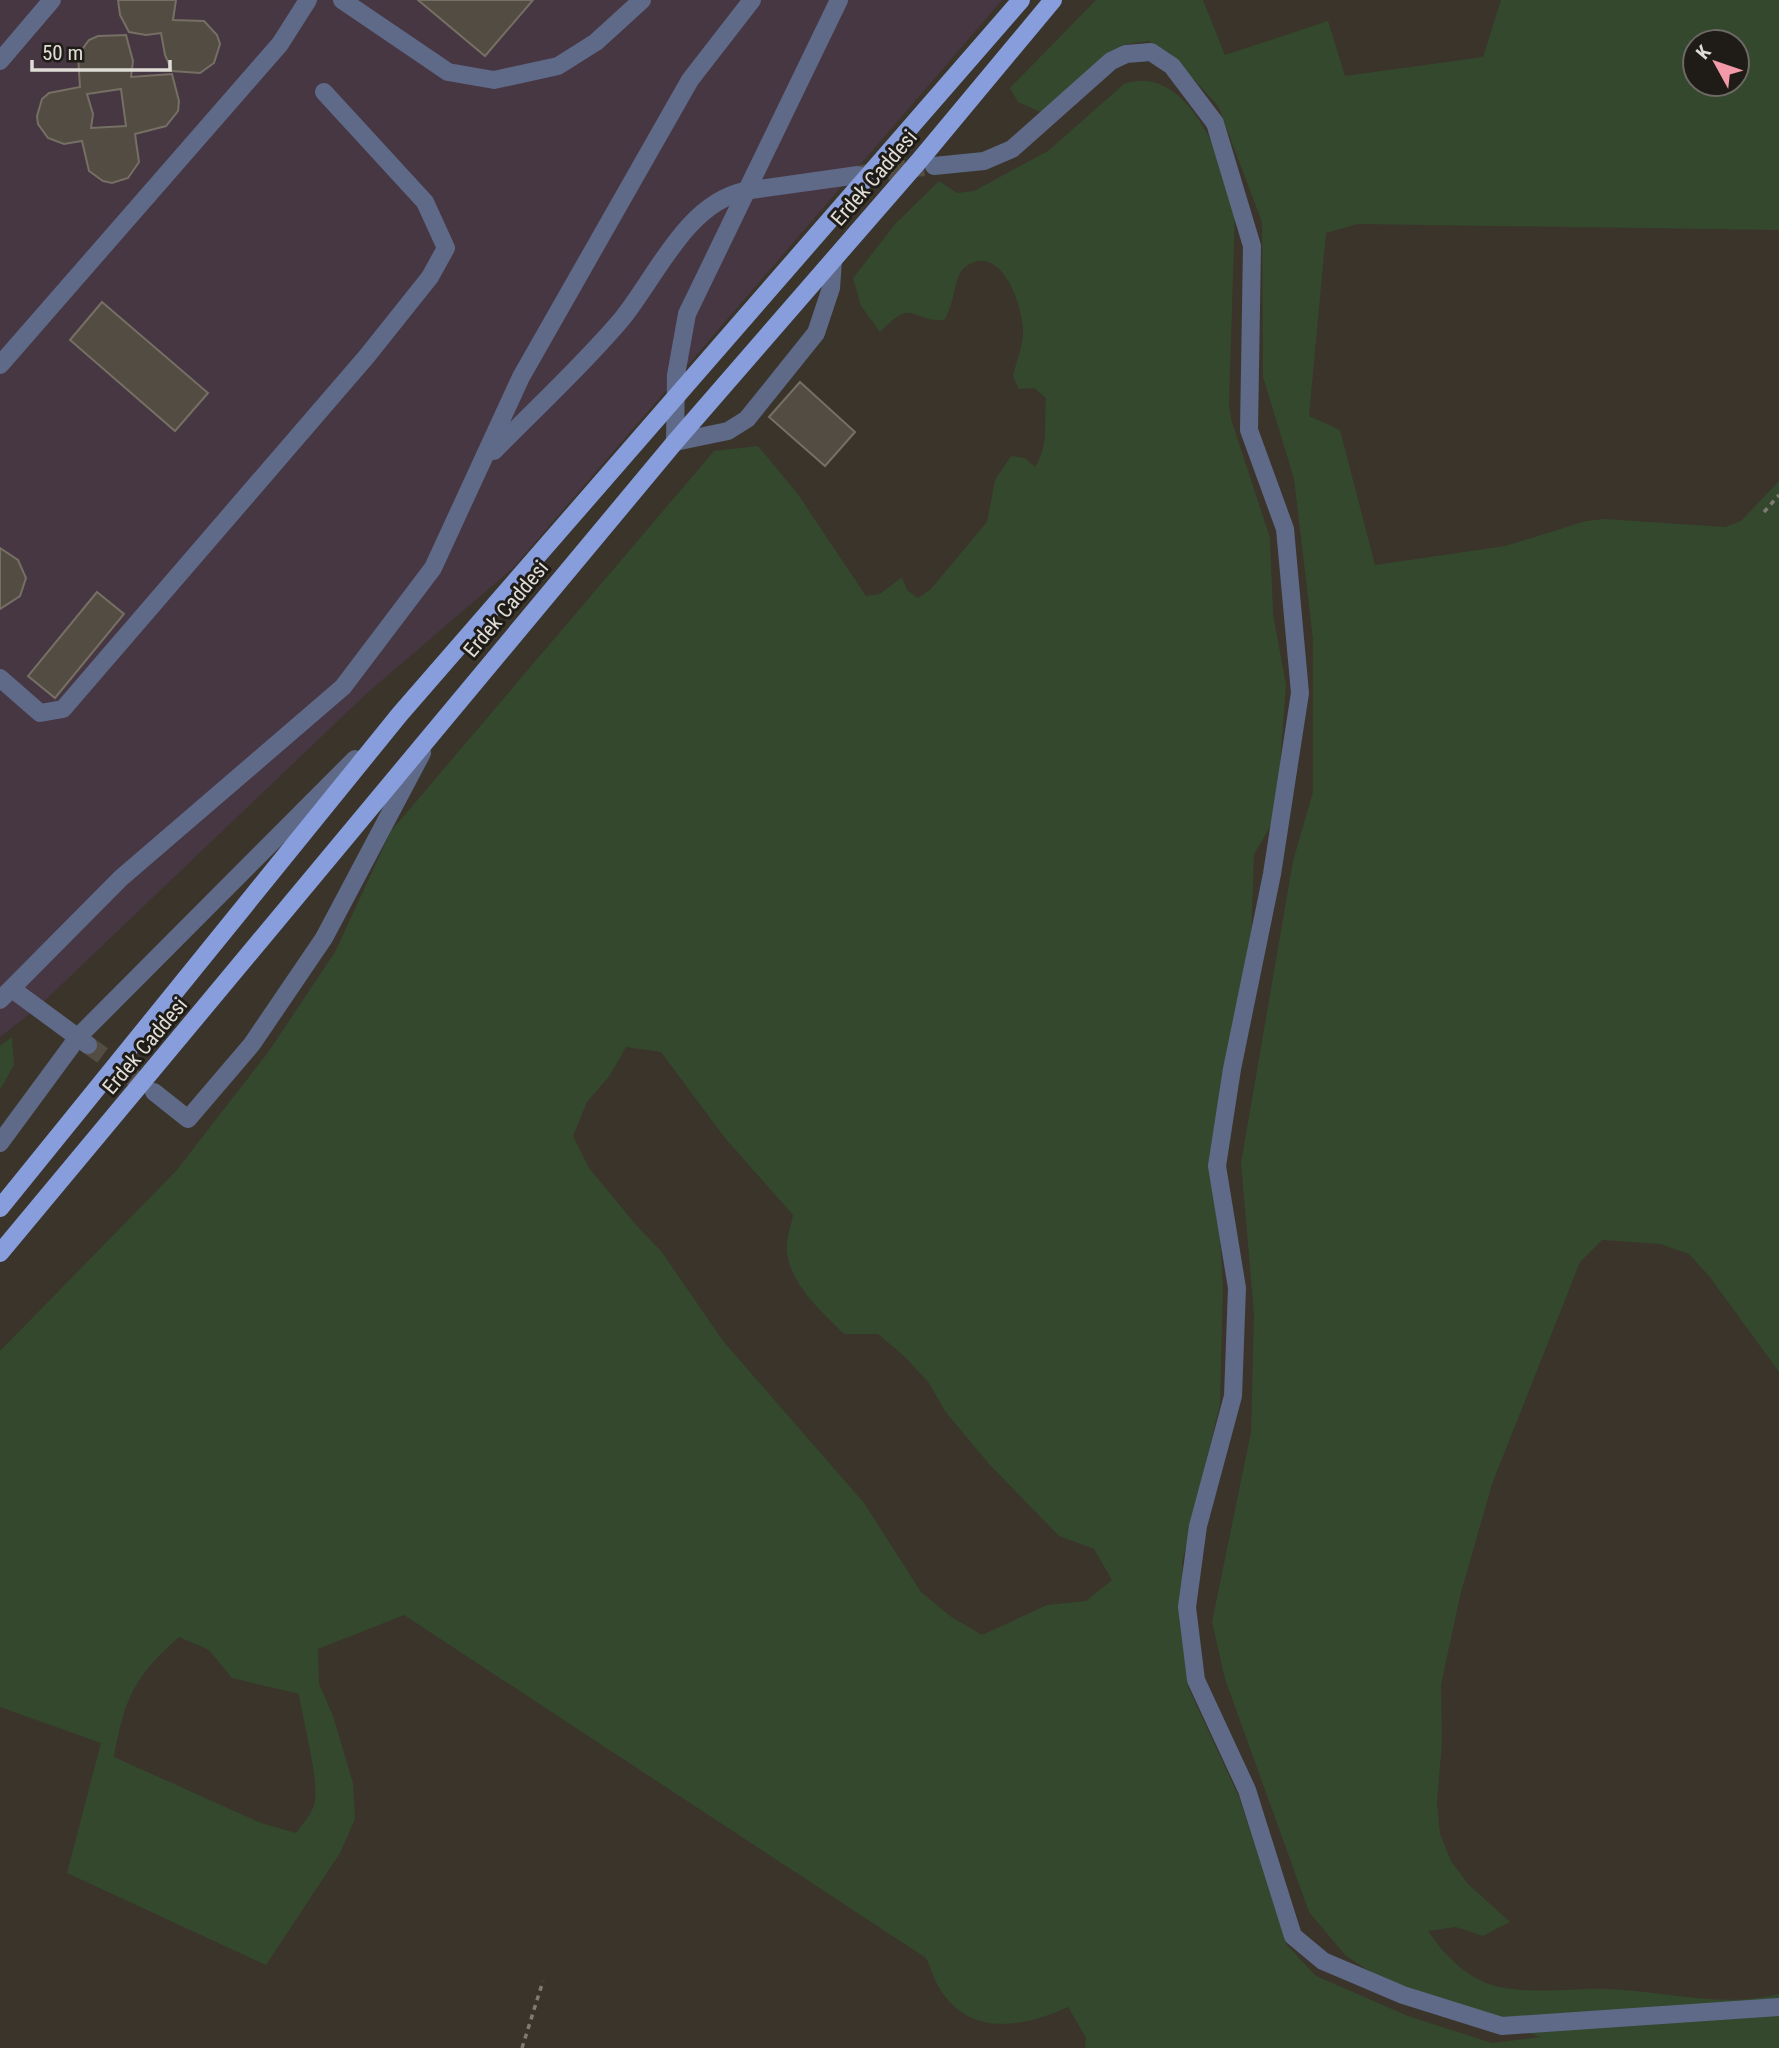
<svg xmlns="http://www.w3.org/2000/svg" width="1779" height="2048" viewBox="0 0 1779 2048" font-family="'Roboto Condensed',sans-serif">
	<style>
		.industrial { fill: #473743 }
		.green { fill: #34482e; fill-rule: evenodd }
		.building { fill: #524c42; stroke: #756f64; stroke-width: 2; fill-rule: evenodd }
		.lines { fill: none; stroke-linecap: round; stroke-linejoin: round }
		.minor-tunnel { stroke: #534d44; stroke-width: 18; stroke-dasharray: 18 9; stroke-linecap: butt }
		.path { stroke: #7f7a72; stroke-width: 3.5; stroke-dasharray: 5 5; stroke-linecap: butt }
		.minor { stroke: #5f6a89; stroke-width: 18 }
		.major { stroke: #889ddc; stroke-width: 18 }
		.labels { text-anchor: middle; stroke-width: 6; stroke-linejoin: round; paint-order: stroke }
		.street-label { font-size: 21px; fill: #e0ddd7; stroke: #1f1c18 }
	</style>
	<rect width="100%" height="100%" fill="#3a342a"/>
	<!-- industrial -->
	<path class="industrial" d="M 0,0 L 1002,0 L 513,568 L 366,694 L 37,1008 L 0,1037 Z"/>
	<!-- green -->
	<g class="green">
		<path d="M 1096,0 L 1203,0 L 1225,55 L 1328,21 L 1345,76 L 1483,57 L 1501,0 L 1779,0 L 1779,230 L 1358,224 L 1326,233 L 1309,416 L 1340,430 L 1375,565 L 1505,546 L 1586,521 L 1604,519 L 1725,527 L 1741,521 L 1779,481 L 1779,1372 L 1709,1276 L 1689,1254 L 1660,1244 L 1602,1240 L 1580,1262 L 1492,1484 L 1460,1596 L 1441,1685 L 1442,1743 L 1437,1803 L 1440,1834 L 1451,1861 L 1468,1884 L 1510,1922 L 1483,1936 L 1456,1927 L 1428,1931 C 1444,1954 1464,1976 1492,1985 C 1523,1995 1571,1988 1604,1989 C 1664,1990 1720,2009 1779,1994 L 1779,2048 L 1085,2048 L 1086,2038 L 1068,2007 C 1025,2027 970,2038 940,1989 C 934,1980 931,1968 926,1958 L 404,1615 L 318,1649 L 319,1684 L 333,1716 L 353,1783 L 355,1819 L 340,1853 L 266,1965 L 67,1873 L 101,1743 L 0,1707 L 0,1351 L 176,1171 L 269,1051 L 335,952 L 391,831 L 714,451 L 758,446 L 797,493 L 866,596 L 880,594 L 902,577 L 907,590 L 918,598 L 930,590 L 987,522 L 995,480 L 1011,456 L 1025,458 L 1035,467 C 1049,445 1044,423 1046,398 L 1034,388 L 1019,389 L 1013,376 C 1016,362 1022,349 1023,334 C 1024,308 1002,241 965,267 C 953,276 956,303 944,320 C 909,322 915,296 880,332 L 861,306 L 853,278 L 896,223 L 939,181 L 957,193 L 974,191 L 1048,151 L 1124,84 C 1187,61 1226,163 1235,211 L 1229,404 L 1231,419 L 1270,538 L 1273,614 L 1286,685 L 1276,817 L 1254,854 L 1251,942 L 1214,1149 L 1223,1285 L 1220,1404 L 1182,1563 L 1188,1687 L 1239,1797 L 1287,1945 L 1316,1976 L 1408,2016 L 1492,2043 L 1541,2037 L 1396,1988 L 1346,1956 L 1309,1912 L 1225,1679 L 1212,1622 L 1251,1432 L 1254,1314 L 1241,1163 L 1293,861 L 1313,792 L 1313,639 L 1294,479 L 1263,377 L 1262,222 L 1218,106 L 1171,54 L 1148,41 L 1123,45 L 1041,112 L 1018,102 L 1010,88 ZM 1695,42 L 1737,42 L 1737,84 L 1695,84 ZM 626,1047 L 661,1052 L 725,1138 L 793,1215 C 791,1226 785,1242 787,1253 C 792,1286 821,1311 844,1334 L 878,1334 L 906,1358 L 929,1383 L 945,1411 L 989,1464 L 1059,1536 L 1094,1549 L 1112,1580 L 1086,1601 L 1047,1605 L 982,1635 L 950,1616 L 921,1592 L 864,1503 L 723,1341 L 661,1251 L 636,1225 L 589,1168 L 573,1136 L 587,1102 L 610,1075 ZM 179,1637 L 209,1650 L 232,1678 L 299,1694 C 302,1718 321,1785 314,1805 C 311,1815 302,1825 296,1833 L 261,1823 L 114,1757 C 125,1698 133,1678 179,1637 Z"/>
		<path d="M 12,1037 L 14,1065 L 0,1090 L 0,1046 Z"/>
	</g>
	<!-- building -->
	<g class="building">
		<path d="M 118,0 L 176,0 L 173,20 L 204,21 L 217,35 L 220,44 L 214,63 L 200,73 L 172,71 L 165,55 L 161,33 L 146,35 L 129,32 L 120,15 Z"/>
		<path d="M 418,0 L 533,0 L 485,56 Z"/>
		<path d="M 126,35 L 133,61 L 131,77 L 172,74 L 179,101 L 178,111 L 166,126 L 135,134 L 139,162 L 128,178 L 112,183 L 103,181 L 89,171 L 82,141 L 64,144 L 48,138 L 38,124 L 37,116 L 42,99 L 49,93 L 80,87 L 78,55 L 89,40 L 98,36 ZM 121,89 L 126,126 L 91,128 L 93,114 L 87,94 Z"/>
		<path d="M 102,302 L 208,393 L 175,431 L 70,340 Z"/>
		<path d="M 800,382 L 855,432 L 825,466 L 769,417 Z"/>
		<path d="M 0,548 L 18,560 L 26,578 L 20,596 L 0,609 Z"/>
		<path d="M 97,592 L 124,614 L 55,698 L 28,676 Z"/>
	</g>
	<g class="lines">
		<!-- minor-tunnel -->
		<g class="minor-tunnel">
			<path d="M 861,174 L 924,167"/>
			<path d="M 88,1045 L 153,1092"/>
		</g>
		<!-- path -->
		<g class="path">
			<path d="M 1764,512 L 1779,495"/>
			<path d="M 522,2048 L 543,1981"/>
		</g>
		<!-- minor -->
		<g class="minor">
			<path d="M 342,0 L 448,72 L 494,80 L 558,66 L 596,42 L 642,0"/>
			<path d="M 0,61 L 52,0"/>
			<path d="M 934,166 L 984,161 L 1012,149 L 1111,61 L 1126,54 L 1151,52 L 1172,66 L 1215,123 L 1252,246 L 1249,430 L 1285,529 L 1300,693 L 1272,874 L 1232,1069 L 1217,1166 L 1237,1288 L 1233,1396 L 1198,1526 L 1187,1607 L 1196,1680 L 1247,1790 L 1293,1936 L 1323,1961 L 1403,1995 L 1502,2026 L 1779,2007"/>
			<path d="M 833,260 L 831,288 L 816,333 L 747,419 L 728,431 L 675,442 L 676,375 L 687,314 L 839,0"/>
			<path d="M 0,365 L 280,44 L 308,0"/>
			<path d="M 494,451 C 536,408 582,366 621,320 C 657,276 685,205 744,191 L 858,175"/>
			<path d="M 0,678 L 40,713 L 63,709 L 367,356 L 430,277 L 446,248 L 425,202 L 324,92"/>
			<path d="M 12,989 L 88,1045"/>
			<path d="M 0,1000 L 121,878 L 343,687 L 433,568 L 521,377 L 690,80 L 752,0"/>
			<path d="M 154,1092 L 188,1119 L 252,1044 L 324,938 L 422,753"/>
			<path d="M 0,1143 L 78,1037 L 355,759"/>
		</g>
		<!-- major -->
		<g class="major">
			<path d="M 0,1208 L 400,714 L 1021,0"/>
			<path d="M 0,1253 L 675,442 L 919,161 L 1053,0"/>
		</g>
	</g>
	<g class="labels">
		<!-- street labels -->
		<g class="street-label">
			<text transform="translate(874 178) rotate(-49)" y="7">Erdek Caddesi</text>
			<text transform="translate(506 609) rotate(-50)" y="7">Erdek Caddesi</text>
			<text transform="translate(145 1046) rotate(-50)" y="7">Erdek Caddesi</text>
		</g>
	</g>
	<!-- north arrow -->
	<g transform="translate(1716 63) rotate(310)"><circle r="33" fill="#1f1c18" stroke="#6c6964" stroke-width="2"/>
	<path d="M0-5L12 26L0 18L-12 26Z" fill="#f39aa9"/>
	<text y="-10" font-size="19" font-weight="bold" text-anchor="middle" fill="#e0ddd7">K</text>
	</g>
	<!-- scale -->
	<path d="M32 60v10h138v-10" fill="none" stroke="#e0ddd7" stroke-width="3.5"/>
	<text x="42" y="60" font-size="21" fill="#e0ddd7" stroke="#1f1c18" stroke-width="5" paint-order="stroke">50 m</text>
</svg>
